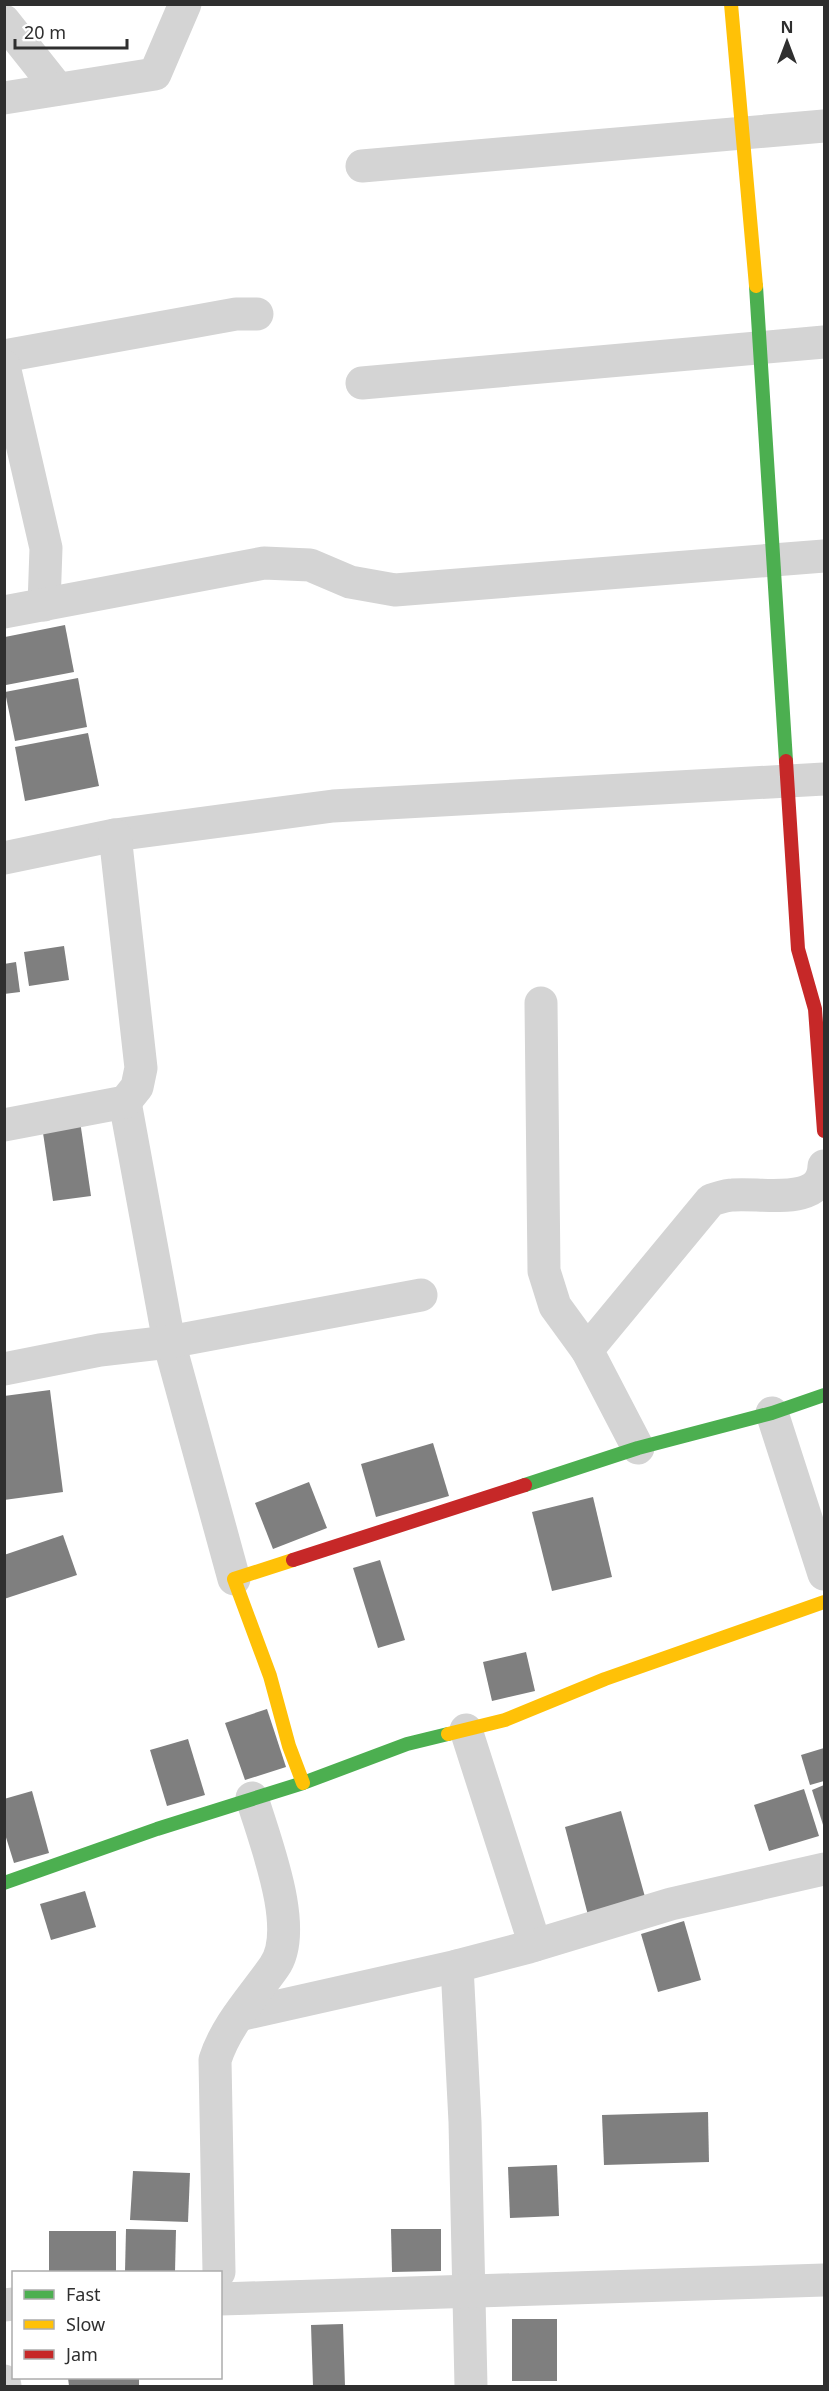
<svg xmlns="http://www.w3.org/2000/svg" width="829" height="2391" viewBox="0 0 829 2391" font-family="'Noto Sans',sans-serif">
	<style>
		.building { fill: #7f7f7f }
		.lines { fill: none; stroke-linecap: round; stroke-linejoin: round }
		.street { stroke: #d4d4d4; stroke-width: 33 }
		.fast { stroke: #4caf50; stroke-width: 14 }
		.slow { stroke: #ffc107; stroke-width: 14 }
		.jam { stroke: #c62828; stroke-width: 14 }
	</style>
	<rect width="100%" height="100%" fill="#fff"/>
	<!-- building -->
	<g class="building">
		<path d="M 65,625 L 74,672 L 6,685 L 5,637 Z"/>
		<path d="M 78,678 L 87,727 L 15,741 L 5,692 Z"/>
		<path d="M 88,733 L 99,786 L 25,801 L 15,747 Z"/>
		<path d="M 64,946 L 69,980 L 29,986 L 24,952 Z"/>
		<path d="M 16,962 L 20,992 L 4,994 L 4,964 Z"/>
		<path d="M 80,1121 L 91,1196 L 53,1201 L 42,1126 Z"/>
		<path d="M 50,1390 L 63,1492 L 4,1500 L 4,1396 Z"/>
		<path d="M 433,1443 L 449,1496 L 376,1517 L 361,1464 Z"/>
		<path d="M 309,1482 L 327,1528 L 273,1549 L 255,1503 Z"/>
		<path d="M 593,1497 L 612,1577 L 552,1591 L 532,1512 Z"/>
		<path d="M 63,1535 L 77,1575 L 4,1599 L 4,1555 Z"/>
		<path d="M 380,1560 L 405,1640 L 378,1648 L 353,1568 Z"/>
		<path d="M 526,1652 L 535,1691 L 492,1701 L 483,1662 Z"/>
		<path d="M 267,1709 L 286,1767 L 245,1780 L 225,1723 Z"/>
		<path d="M 188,1739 L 205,1795 L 167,1806 L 150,1750 Z"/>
		<path d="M 824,1748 L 824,1781 L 810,1785 L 801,1755 Z"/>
		<path d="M 824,1785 L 824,1828 L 812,1790 Z"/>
		<path d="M 804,1789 L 819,1836 L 769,1851 L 754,1805 Z"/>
		<path d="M 32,1791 L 49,1853 L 14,1863 L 4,1831 L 4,1799 Z"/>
		<path d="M 621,1811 L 647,1904 L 589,1919 L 565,1827 Z"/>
		<path d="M 85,1891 L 96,1927 L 51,1940 L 40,1904 Z"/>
		<path d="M 684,1921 L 701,1980 L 658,1992 L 641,1934 Z"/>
		<path d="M 708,2112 L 709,2162 L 604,2165 L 602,2115 Z"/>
		<path d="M 557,2165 L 559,2216 L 510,2218 L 508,2167 Z"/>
		<path d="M 133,2171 L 190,2173 L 188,2222 L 130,2220 Z"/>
		<path d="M 126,2229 L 176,2230 L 175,2272 L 125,2272 Z"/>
		<path d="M 391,2229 L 441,2229 L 441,2271 L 392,2272 Z"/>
		<rect x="49" y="2231" width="67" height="41"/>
		<rect x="512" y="2319" width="45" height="62"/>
		<path d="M 343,2324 L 345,2386 L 313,2386 L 311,2325 Z"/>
		<path d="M 68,2378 L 139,2378 L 139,2386 L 69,2386 Z"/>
	</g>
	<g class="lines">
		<!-- street -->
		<g class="street">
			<path d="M 4,21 L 58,89"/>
			<path d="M 4,98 L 155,74 L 185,4"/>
			<path d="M 362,166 L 824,126"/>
			<path d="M 4,356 L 236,314 L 257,314"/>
			<path d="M 4,366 L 46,548 L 44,605"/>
			<path d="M 362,383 L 824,342"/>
			<path d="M 4,612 L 264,563 L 310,565 L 350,582 L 395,590 L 824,556"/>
			<path d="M 4,858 L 115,835 L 333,806 L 824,779"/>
			<path d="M 541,1003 L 544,1271 L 555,1306 L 587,1350"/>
			<path d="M 125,1102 L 169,1342 L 234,1579"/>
			<path d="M 4,1125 L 125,1102 L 137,1087 L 141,1068 L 115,835"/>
			<path d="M 4,1369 L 100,1350 L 169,1342 L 421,1295"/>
			<path d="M 772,1413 L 824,1574"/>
			<path d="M 638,1448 L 587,1350 L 711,1200 C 718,1198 726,1195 733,1195 C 759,1192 823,1208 824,1166"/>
			<path d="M 466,1730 L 535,1945"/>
			<path d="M 457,1966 L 465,2122 L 471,2386"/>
			<path d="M 239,2015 L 457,1966 L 529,1947 L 671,1904 L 824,1869"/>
			<path d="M 219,2272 L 215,2060 C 226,2025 253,1997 274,1967 C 301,1930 264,1839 252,1798"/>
			<path d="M 220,2299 L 824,2280"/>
			<path d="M 4,2305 L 14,2304"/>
			<path d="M 4,2381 L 5,2386"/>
		</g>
		<!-- fast -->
		<g class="fast">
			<path d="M 756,286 L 786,761"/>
			<path d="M 525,1485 L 638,1448 L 772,1413 L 824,1395"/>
			<path d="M 4,1883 L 157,1829 L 303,1783 L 407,1744 L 448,1734"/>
		</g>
		<!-- slow -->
		<g class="slow">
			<path d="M 731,4 L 756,286"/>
			<path d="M 293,1560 L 234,1579 L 270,1676 L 289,1746 L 303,1783"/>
			<path d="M 448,1734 L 505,1720 L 605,1679 L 824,1602"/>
		</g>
		<!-- jam -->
		<g class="jam">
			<path d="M 786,761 L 798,949 L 815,1009 L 824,1131"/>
			<path d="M 293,1560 L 525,1485"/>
		</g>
	</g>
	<!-- border -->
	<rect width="829" height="2391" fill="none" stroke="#2f2f2f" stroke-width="12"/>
	<!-- legend -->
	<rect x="12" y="2271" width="210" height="108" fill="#ffffff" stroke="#acacac" stroke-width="1.5"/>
	<rect x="24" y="2290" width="30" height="9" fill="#4caf50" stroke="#acacac" stroke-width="1.5"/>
	<text x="66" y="2301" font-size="18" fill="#2f2f2f">Fast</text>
	<rect x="24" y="2320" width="30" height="9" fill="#ffc107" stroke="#acacac" stroke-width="1.5"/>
	<text x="66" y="2331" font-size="18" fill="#2f2f2f">Slow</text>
	<rect x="24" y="2350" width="30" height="9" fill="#c62828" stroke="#acacac" stroke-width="1.5"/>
	<text x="66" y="2361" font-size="18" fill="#2f2f2f">Jam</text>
	<!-- north arrow -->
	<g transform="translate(787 42)" stroke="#ffffff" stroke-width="4.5" paint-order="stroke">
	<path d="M0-4.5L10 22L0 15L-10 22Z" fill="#2f2f2f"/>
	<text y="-9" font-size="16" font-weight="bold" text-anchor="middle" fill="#2f2f2f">N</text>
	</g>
	<!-- scale -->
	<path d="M15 39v9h112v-9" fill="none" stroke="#2f2f2f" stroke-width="3"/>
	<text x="24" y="39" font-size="18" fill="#2f2f2f" stroke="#ffffff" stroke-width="4.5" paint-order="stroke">20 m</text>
</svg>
